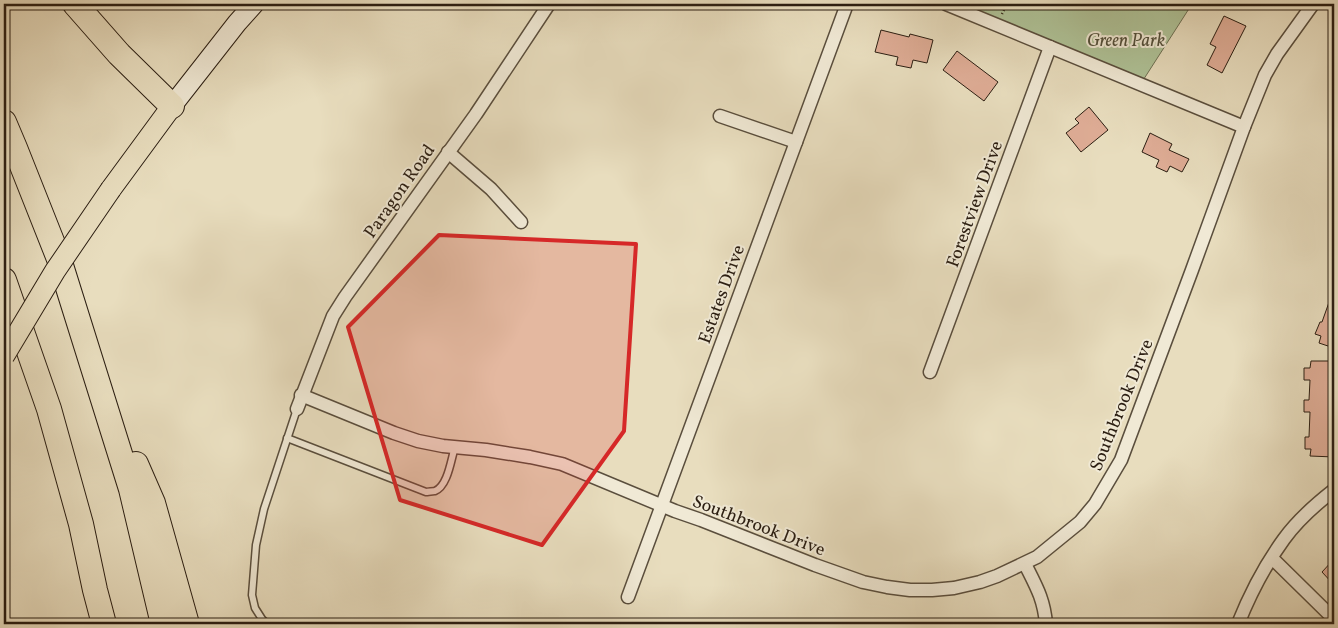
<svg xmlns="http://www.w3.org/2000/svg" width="1338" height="628" viewBox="0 0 1338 628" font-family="Vollkorn,serif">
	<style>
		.green { fill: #afc297; stroke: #6d7054 }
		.building { fill: #deac95; stroke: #2b1e12 }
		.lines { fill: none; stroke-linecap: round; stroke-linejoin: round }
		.service-casing { stroke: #5a4e3d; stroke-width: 9 }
		.minor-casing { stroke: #5a4e3d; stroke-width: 15 }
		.secondary-casing { stroke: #2b1e12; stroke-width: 21 }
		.primary-casing { stroke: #2b1e12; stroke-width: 22 }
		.motorway-casing { stroke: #2b1e12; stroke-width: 26 }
		.path { stroke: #2b1e12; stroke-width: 2.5; stroke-dasharray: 1 2.5; stroke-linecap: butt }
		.service { stroke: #f0e9d5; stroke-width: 6 }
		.minor { stroke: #f0e9d5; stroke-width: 12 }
		.secondary { stroke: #f0e9d5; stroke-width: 19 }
		.primary { stroke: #e8ddbe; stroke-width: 20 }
		.motorway { stroke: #e8ddbe; stroke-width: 24 }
		.primary-bridge-casing { stroke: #2b1e12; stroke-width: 22; stroke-linecap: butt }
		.primary-bridge { stroke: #e8ddbe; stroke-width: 20 }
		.marked { fill: #d62828; fill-opacity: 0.2; stroke: #d62828; stroke-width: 4; stroke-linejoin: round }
		.labels { text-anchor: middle; stroke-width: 4; stroke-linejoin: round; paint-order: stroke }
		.park-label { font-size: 18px; font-style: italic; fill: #534f3a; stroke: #f0e9d5 }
		.street-label { font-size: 18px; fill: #2b1e12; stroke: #f0e9d5 }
	</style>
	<rect width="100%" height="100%" fill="#e8ddbe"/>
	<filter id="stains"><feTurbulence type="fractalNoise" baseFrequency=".004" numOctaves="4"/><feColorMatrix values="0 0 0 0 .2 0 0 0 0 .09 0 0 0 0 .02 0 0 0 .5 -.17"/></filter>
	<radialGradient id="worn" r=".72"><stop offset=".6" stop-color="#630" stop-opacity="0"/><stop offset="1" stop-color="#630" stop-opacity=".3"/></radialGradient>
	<!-- green -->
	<path class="green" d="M 950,4 L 1192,4 L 1140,85 Z"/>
	<!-- building -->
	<g class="building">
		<path d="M 1224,16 L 1246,26 L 1222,73 L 1207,65 L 1216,47 L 1210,44 Z"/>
		<path d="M 881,30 L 909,37 L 910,34 L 933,40 L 927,63 L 913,60 L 911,68 L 896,65 L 898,57 L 875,52 Z"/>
		<path d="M 957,51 L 998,82 L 984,101 L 943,70 Z"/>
		<path d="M 1089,107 L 1108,130 L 1081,152 L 1066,133 L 1079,123 L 1075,119 Z"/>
		<path d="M 1150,133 L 1172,144 L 1169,150 L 1189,159 L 1182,172 L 1170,166 L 1167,172 L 1156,167 L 1159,160 L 1142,152 Z"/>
		<path d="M 1333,291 L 1334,291 L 1334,348 L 1319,343 L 1321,336 L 1315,334 L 1320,322 L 1322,322 Z"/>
		<path d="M 1311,361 L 1334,361 L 1334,457 L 1310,456 L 1311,449 L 1305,449 L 1305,437 L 1309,437 L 1310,412 L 1304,412 L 1304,400 L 1309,400 L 1310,380 L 1304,380 L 1304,368 L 1310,368 Z"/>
		<path d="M 1334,559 L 1334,585 L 1322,572 Z"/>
	</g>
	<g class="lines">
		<defs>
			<g id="service">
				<path d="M 287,438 L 426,492 C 427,492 434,491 435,491 C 448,486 451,459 455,447"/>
				<path d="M 267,624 L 262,619 L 255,608 L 252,595 L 256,545 L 264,509 L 297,409"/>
			</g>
			<g id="minor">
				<path d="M 946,4 L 1244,127"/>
				<path d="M 720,116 L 796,142"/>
				<path d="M 448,152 L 491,189 L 521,222"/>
				<path d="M 930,372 L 1050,47"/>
				<path d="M 301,395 L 394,433 L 418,441 L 443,446 L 486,450 L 530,457 L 562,464 L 675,511 L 701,520 L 815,565 L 863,582 L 887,587 L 910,590 L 932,590 L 954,588 L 980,582 L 997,576 L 1037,557 L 1080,522 L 1095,504 L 1121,460 L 1192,270 L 1244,127 L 1265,75 L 1277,54 L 1313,4"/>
				<path d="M 297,409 L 333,316 L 345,297 L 476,114 L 549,4"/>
				<path d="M 1272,558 L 1334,619"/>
				<path d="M 1025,564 C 1036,586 1044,599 1046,624"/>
				<path d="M 628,597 L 847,4"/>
				<path d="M 1238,624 C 1250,594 1265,565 1284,539 C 1297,521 1316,504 1334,490"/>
			</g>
			<path id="secondary" d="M 172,106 L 237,23 L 254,4"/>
			<path id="primary" d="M 111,189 L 172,106"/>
			<g id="motorway">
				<path d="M 75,4 L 119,54 L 172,106"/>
				<path d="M 4,122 L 15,148 L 59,259 L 131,489 L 163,624"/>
				<path d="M 4,280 L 49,409 L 81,524 L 95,590 L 104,624"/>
				<path d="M 136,464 L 153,503 L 187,624"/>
			</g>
		</defs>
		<!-- service casing -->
		<use href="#service" class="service-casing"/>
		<!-- minor casing -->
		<use href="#minor" class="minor-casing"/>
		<!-- secondary casing -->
		<use href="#secondary" class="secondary-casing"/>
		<!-- primary casing -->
		<use href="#primary" class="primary-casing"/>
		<!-- motorway casing -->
		<use href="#motorway" class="motorway-casing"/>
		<!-- path -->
		<path class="path" d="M 1002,14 L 1007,4"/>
		<!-- service -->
		<use href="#service" class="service"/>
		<!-- minor -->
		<use href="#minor" class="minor"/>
		<!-- secondary -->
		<use href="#secondary" class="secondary"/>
		<!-- primary -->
		<use href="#primary" class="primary"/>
		<!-- motorway -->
		<use href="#motorway" class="motorway"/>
		<defs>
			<path id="primary-bridge" d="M 4,356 L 55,271 L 111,189"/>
		</defs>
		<!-- primary-bridge casing -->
		<use href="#primary-bridge" class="primary-bridge-casing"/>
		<!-- primary-bridge -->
		<use href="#primary-bridge" class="primary-bridge"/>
	</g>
	<!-- marked area -->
	<path class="marked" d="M 439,235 L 636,244 L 624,431 L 542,545 L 400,500 L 348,327 Z"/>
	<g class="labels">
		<!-- park labels -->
		<g class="park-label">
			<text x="1126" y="46">Green Park</text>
		</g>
		<!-- street labels -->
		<g class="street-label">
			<text transform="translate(399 191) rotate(-55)" y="6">Paragon Road</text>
			<text transform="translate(974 204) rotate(-70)" y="6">Forestview Drive</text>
			<text transform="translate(721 294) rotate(-70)" y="6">Estates Drive</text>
			<text transform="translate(1121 405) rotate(-68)" y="6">Southbrook Drive</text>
			<text transform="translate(759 525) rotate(21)" y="6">Southbrook Drive</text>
		</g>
	</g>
	<!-- margin -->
	<rect width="1338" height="628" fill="none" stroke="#e8ddbe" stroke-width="20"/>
	<rect x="5" y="5" width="1328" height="618" fill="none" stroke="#2b1e12" stroke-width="2.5"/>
	<rect x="10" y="10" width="1318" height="608" fill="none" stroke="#2b1e12"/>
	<rect width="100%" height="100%" filter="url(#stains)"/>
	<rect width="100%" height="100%" fill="url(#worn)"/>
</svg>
